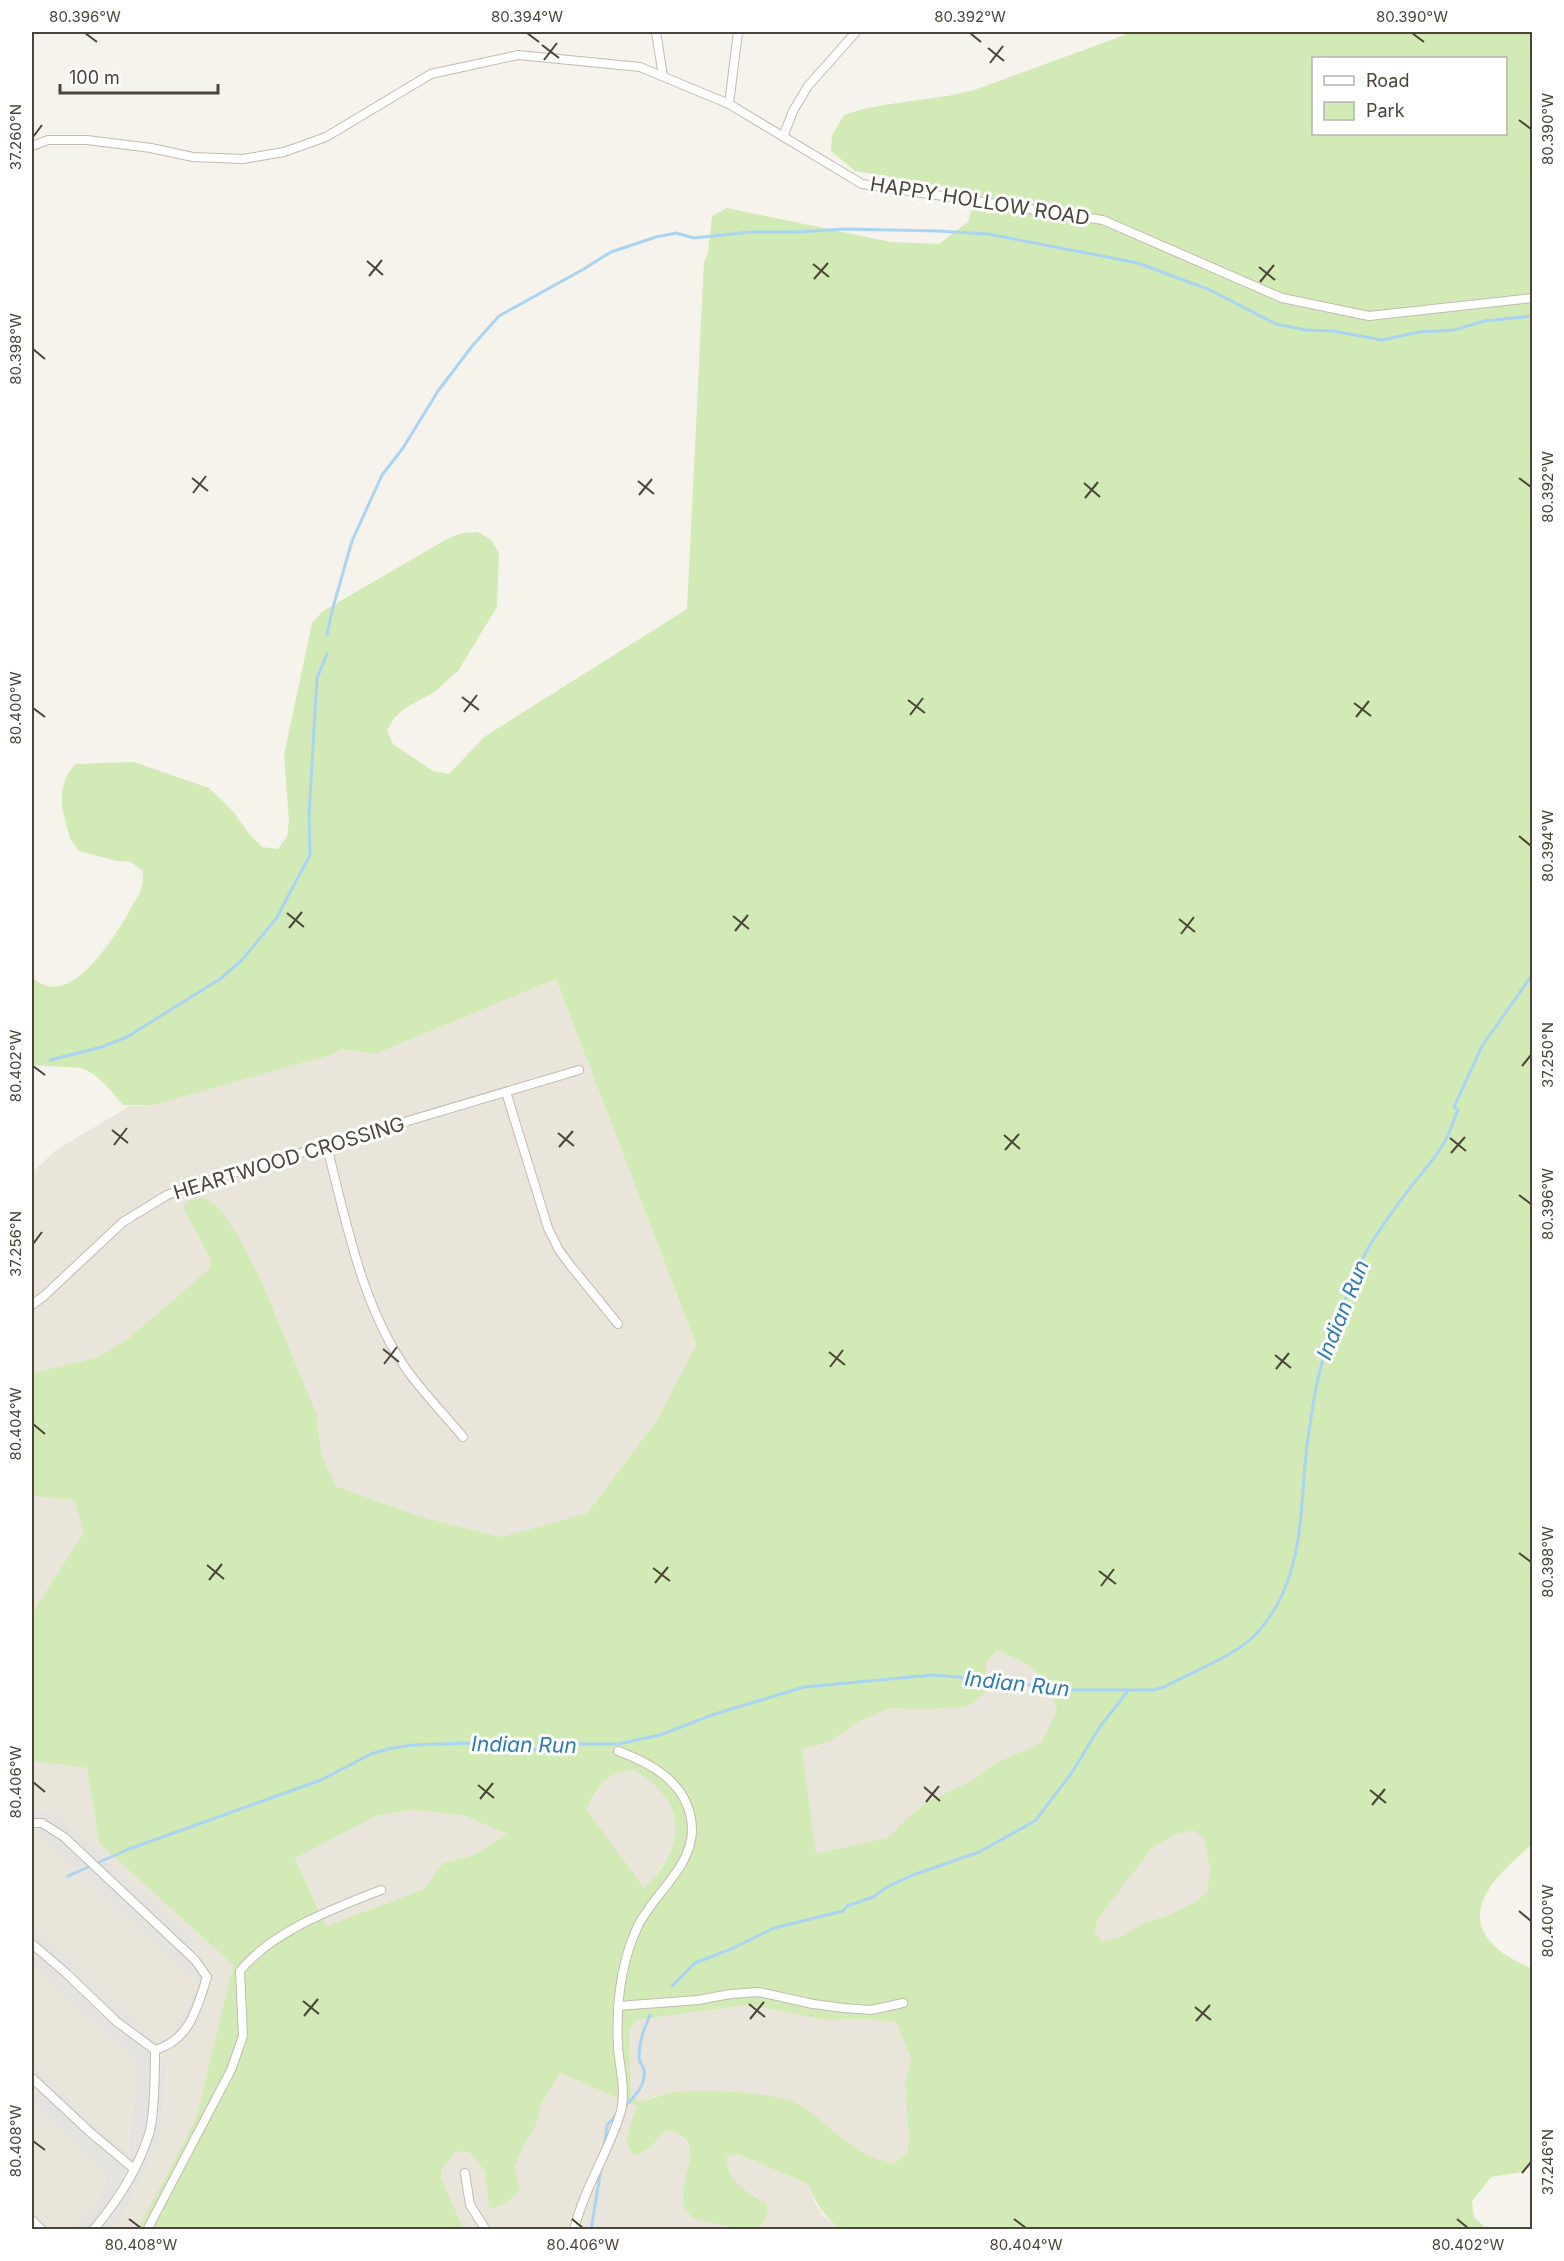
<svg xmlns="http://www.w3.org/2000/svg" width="1564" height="2261" viewBox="0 0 1564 2261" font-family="Inter,sans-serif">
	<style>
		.residential { fill: #eae5da }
		.green { fill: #d2eab5; fill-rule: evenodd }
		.parking { fill: #e5e3e0 }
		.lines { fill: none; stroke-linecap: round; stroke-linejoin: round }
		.stream { stroke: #a9d4f2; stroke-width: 3 }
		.minor-casing { stroke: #c2bbae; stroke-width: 10 }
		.minor { stroke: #fff; stroke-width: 8 }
		.ticks { fill: none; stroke: #4b4439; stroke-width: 2 }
		.labels { text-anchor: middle; stroke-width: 6; stroke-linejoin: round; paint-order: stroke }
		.street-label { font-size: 20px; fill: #4b4439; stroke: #fff }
		.water-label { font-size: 21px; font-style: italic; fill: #2e7ab2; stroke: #fff }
		.neatline { fill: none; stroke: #4b4439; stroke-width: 2 }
		.ticks-label { font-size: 15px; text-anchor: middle; fill: #4b4439 }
	</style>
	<rect width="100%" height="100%" fill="#f6f3ec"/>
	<!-- residential -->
	<g class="residential">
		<path d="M 556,979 L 696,1346 L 657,1420 L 587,1513 L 501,1537 L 418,1516 L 336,1486 L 321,1453 L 317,1415 L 262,1282 L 183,1208 L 211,1260 L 209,1269 L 129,1338 L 99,1357 L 32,1373 L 32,1173 L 56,1150 L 130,1106 L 154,1105 L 334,1054 L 341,1049 L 375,1054 Z"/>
		<path d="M 32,1496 L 74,1500 L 84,1532 L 32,1613 Z"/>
		<path d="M 997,1650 L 1028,1665 L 1049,1683 L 1058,1710 L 1041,1743 L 996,1763 L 971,1781 L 928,1801 L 902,1823 L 889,1837 L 816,1854 L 801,1748 L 831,1741 L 858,1722 L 891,1708 L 917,1710 L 967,1707 L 987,1692 L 986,1662 Z"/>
		<path d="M 32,1761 L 87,1768 L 99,1843 L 233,1965 L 196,2119 L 138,2229 L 32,2230 Z"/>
		<path d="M 634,1770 L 650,1779 L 665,1793 L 671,1808 L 676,1826 L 673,1845 L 666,1861 L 644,1889 L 586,1809 L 604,1779 L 618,1772 Z"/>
		<path d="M 412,1810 L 462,1815 L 507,1834 L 474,1855 L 443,1863 L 424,1889 L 326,1926 L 295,1857 L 376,1816 Z"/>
		<path d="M 1193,1829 L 1204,1838 L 1210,1870 L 1207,1892 L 1195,1902 L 1169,1915 L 1141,1924 L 1125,1935 L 1103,1942 L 1095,1933 L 1098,1920 L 1131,1874 L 1152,1848 L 1174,1835 Z"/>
		<path d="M 748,2005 L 825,2020 L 865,2019 L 896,2022 L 911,2058 L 905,2085 L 909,2137 L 907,2153 L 894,2163 L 878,2161 L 850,2145 L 800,2104 L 656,2096 L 641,2102 L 631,2096 L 629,2033 L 632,2026 L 636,2020 Z"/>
		<path d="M 560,2073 L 638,2107 L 632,2119 L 626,2142 L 632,2153 L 636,2154 L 651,2147 L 664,2130 L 677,2131 L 686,2140 L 690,2153 L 682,2199 L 692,2218 L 755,2228 L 757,2197 L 747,2192 L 731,2179 L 727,2165 L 727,2156 L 738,2154 L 808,2184 L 814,2201 L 823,2215 L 839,2229 L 464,2229 L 441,2178 L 441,2170 L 455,2153 L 463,2151 L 470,2153 L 485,2170 L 489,2209 L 520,2190 L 515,2167 L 524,2145 L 536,2126 L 542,2103 Z"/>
	</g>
	<!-- green -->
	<path class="green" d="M 1128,32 L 1532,32 L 1532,1844 C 1499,1874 1450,1914 1504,1954 C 1513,1960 1523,1964 1532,1969 L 1532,2159 L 1522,2172 L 1491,2177 L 1472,2201 L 1474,2217 L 1487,2229 L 839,2229 C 824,2215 815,2203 808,2184 L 738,2154 L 727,2156 C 725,2184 749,2191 767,2205 C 768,2215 766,2225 755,2228 C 743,2231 705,2221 692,2218 C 688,2212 684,2208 683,2201 C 680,2174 709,2136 665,2130 L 651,2147 L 636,2155 L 632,2153 L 626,2142 L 632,2119 L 638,2107 L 560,2073 L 542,2103 L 536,2126 L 524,2145 L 515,2167 L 520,2190 C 513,2199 500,2207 489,2209 L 485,2171 L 470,2153 L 463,2151 L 455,2153 L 441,2170 L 441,2178 L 464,2229 L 138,2229 L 196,2119 L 233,1965 L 99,1843 L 87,1768 L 32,1761 L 32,1613 L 84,1532 L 74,1500 L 32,1496 L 32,1373 L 99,1357 L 129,1338 L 209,1269 L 211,1260 L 183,1208 L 188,1201 L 204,1197 L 219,1208 L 236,1232 L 262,1282 L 317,1415 L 321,1453 L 336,1486 L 418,1516 L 501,1537 L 587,1513 L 657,1420 L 696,1345 L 556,979 L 375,1054 L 341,1049 L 334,1054 L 154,1105 L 123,1105 C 111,1091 99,1074 81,1068 L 32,1065 L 32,977 C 69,1013 114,938 130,910 C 134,902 141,893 142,885 C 143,881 143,875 143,871 L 131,862 L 117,861 L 79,851 L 70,839 L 62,808 L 62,791 L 66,777 L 75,764 L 134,762 L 209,788 L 232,810 L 250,835 L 262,847 L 278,849 L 287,836 L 289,821 L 284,755 L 312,623 L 323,611 L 447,539 L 462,533 L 478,532 L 491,540 L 499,553 L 497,607 L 458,671 L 433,693 L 407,707 L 395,717 L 387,730 L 393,744 L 433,771 L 449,774 L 484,737 L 687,609 L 704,262 L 708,253 L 712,216 L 727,208 L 891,242 L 939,244 L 968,222 L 977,192 L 855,171 L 831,151 L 832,135 L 844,115 C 886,100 931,102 974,90 L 1122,36 ZM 1314,58 L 1506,58 L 1506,134 L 1314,134 ZM 997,1650 L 1028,1665 L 1049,1683 L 1057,1710 L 1041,1743 L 996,1763 L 971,1781 L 928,1801 L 902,1823 L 889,1837 L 816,1854 L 802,1749 L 831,1741 L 858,1722 L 891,1708 L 917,1710 L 967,1707 L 987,1692 L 986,1662 ZM 634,1770 C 668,1790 687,1819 667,1859 C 662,1869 652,1879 644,1888 L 586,1809 C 601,1783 602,1774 634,1770 ZM 412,1810 L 462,1815 L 507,1834 L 474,1855 L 443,1863 L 424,1889 L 326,1926 L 295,1858 L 376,1816 ZM 1193,1830 L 1204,1838 L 1210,1870 L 1207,1892 L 1195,1902 L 1169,1915 L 1141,1924 L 1125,1935 L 1103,1942 L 1095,1933 L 1098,1919 L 1152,1848 L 1174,1835 ZM 748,2005 L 825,2020 L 865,2019 L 896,2022 L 911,2058 L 905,2085 L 909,2137 L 907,2153 L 894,2163 C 856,2158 833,2127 802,2106 C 782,2092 702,2089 676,2092 C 664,2094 652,2098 641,2102 L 631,2096 L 629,2033 L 632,2026 L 636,2020 Z"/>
	<!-- parking -->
	<path class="parking" d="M 33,1807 L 58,1817 L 197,1943 L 193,1950 L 208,1969 L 209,1992 L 178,2044 L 160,2054 L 157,2060 L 158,2063 L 166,2065 L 160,2144 L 119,2220 L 111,2229 L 73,2229 L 92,2209 L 107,2183 L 103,2168 L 32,2101 L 32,2065 L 129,2155 L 137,2062 L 32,1965 L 32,1926 L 157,2042 L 171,2037 L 199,1984 L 32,1828 Z"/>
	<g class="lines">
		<!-- stream -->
		<g class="stream">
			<path d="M 327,635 L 332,611 L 352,541 L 382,475 L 403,448 L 438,391 L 473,345 L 499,316 L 582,270 L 611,252 L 656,237 L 676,233 L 694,238 L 751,232 L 798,232 L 844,229 L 937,231 L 988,234 L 1138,263 L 1210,290 L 1276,324 L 1306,330 L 1333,331 L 1382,340 L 1419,332 L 1454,330 L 1484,321 L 1532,316"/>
			<path d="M 50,1060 L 102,1047 L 127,1037 L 220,979 L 241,961 L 276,919 L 310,855 L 309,815 L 317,678 L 327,654"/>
			<path d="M 68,1876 L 129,1849 L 321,1780 L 371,1754 L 392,1748 L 414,1745 L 467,1743 L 533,1750 L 575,1744 L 618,1744 L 660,1735 L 715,1714 L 804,1687 L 933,1675 L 996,1680 L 1062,1690 L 1153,1690 L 1164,1687 C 1190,1673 1236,1655 1255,1635 C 1306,1581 1299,1512 1307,1445 C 1313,1402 1319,1359 1337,1321 L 1341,1320 C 1348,1269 1383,1224 1413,1184 C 1425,1169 1440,1153 1448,1135 C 1452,1127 1454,1118 1458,1110 L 1454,1107 L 1482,1046 L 1532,975"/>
			<path d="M 672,1986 L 695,1963 L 731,1949 L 774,1928 L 843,1911 L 847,1906 L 873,1897 L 889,1886 L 913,1875 L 979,1852 L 1035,1821 L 1071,1774 L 1099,1728 L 1128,1691"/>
			<path d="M 624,2107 C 634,2097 646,2086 644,2070 C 643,2065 639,2062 639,2057 C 639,2041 644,2029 650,2015"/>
			<path d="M 604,2148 L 607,2125 L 617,2114"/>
			<path d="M 591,2230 L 601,2169"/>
		</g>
		<defs>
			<g id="minor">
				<path d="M 656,32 L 663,76"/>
				<path d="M 729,104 L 738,32"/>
				<path d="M 783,137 L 793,111 L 808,86 L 856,32"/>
				<path d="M 32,146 L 48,140 L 87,140 L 151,148 L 193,157 L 243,159 L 284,152 L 326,137 L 431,74 L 518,55 L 640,67 L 729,104 L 862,184 L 1103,220 L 1282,298 L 1369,316 L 1532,298"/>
				<path d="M 506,1092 L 548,1228 L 559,1250 L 570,1265 L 618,1324"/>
				<path d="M 327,1147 C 346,1221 362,1307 407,1370 C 424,1394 445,1415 463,1437"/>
				<path d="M 32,1305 L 45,1295 L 123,1222 L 167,1195 L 193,1185 L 579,1070"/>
				<path d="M 32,1823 L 42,1823 L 64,1837 L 195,1960 L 207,1977 C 197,2008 190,2040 155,2050"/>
				<path d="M 32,1944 L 66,1973 L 117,2022 L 155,2050"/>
				<path d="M 618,2006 L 698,2000 L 730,1994 L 759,1992 L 813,2004 L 844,2008 L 871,2010 L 903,2003"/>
				<path d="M 32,2078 L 91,2133 L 134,2169"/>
				<path d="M 465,2173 L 470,2205 L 486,2230"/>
				<path d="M 32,2220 L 42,2230"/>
				<path d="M 93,2230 C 117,2202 138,2169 149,2134 C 155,2115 155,2071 155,2050"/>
				<path d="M 147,2230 L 231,2070 L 243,2036 L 240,1971 C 272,1931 335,1908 381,1890"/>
				<path d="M 574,2230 C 584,2188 609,2152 621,2111 C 626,2091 620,2069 618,2048 C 616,2008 620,1965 637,1928 C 652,1895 691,1869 692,1831 C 692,1786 654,1764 618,1751"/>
			</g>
		</defs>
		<!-- minor casing -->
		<use href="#minor" class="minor-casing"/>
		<!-- minor -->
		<use href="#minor" class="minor"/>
	</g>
	<!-- ticks -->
	<path class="ticks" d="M 85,33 L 97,42M 527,33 L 539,42M 970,33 L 981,42M 1412,33 L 1424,42M 542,45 L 559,58M 988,48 L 1004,61M 544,60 L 557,43M 990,63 L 1003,46M 1519,120 L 1531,129M 33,137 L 42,125M 367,261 L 383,275M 813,264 L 829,277M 1259,267 L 1275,280M 369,276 L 382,260M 814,279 L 828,263M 1260,282 L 1274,265M 33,349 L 45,359M 192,478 L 208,491M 1519,478 L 1531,487M 638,481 L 654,494M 1084,483 L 1100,497M 193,493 L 206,476M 639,495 L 652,479M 1085,498 L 1098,482M 462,697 L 479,710M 908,700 L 925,713M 1354,703 L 1371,716M 33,708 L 45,717M 464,712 L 477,695M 910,715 L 923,698M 1356,717 L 1369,701M 1519,836 L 1531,846M 287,913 L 304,927M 733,916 L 749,929M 1179,919 L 1195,932M 289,928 L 302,912M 735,931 L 748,915M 1181,934 L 1194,917M 33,1066 L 45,1075M 1522,1066 L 1531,1055M 112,1130 L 128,1143M 558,1133 L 574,1146M 1004,1135 L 1020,1149M 1450,1138 L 1466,1151M 114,1145 L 127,1128M 559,1147 L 573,1131M 1005,1150 L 1019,1134M 1451,1153 L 1465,1137M 1519,1195 L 1531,1204M 33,1244 L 42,1232M 383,1349 L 399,1362M 829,1352 L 845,1365M 1275,1355 L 1291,1368M 384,1364 L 397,1347M 830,1367 L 843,1350M 1276,1369 L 1289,1353M 33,1424 L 45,1434M 1519,1553 L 1531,1562M 207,1565 L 224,1579M 653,1568 L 670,1581M 1099,1571 L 1116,1584M 209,1580 L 222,1564M 655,1583 L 668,1567M 1101,1586 L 1114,1569M 33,1782 L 45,1792M 478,1785 L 494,1798M 924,1787 L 940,1801M 1370,1790 L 1386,1803M 480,1799 L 493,1783M 926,1802 L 939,1786M 1372,1805 L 1385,1789M 1519,1911 L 1531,1921M 303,2001 L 319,2014M 749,2004 L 765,2017M 1195,2007 L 1211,2020M 304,2016 L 318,1999M 750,2019 L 764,2002M 1196,2021 L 1210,2005M 33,2141 L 45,2150M 1522,2173 L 1531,2162M 129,2219 L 141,2228M 572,2219 L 583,2228M 1014,2219 L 1026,2228M 1457,2219 L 1468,2228"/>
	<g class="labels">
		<!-- street labels -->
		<g class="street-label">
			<text transform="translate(980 201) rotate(9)" y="7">HAPPY HOLLOW ROAD</text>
			<text transform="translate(289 1158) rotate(-17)" y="7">HEARTWOOD CROSSING</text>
		</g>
		<!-- water labels -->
		<g class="water-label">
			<text transform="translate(1343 1310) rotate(-68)" y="7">Indian Run</text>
			<text transform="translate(1017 1684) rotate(6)" y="7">Indian Run</text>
			<text transform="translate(524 1745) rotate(1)" y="7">Indian Run</text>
		</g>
	</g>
	<!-- border -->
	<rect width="1564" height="2261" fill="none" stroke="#ffffff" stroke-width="66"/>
	<!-- legend -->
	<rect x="1312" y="57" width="195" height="78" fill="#ffffff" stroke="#b7b4b0" stroke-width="1.5"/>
	<rect x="1324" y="76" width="30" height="9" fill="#ffffff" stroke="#b7b4b0" stroke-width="1.5"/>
	<text x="1366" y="87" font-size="18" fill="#4b4439">Road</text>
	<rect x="1324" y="102" width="30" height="18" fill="#d2eab5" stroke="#b7b4b0" stroke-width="1.5"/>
	<text x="1366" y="117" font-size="18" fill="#4b4439">Park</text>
	<!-- scale -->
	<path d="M60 84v9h158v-9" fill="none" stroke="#4b4439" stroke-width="3"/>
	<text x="69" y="84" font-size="18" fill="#4b4439" stroke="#ffffff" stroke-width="4.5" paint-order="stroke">100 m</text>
	<rect x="33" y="33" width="1498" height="2195" class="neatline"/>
	<g class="ticks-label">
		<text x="85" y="22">80.396°W</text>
		<text x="527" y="22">80.394°W</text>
		<text x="970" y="22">80.392°W</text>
		<text x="1412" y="22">80.390°W</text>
		<text transform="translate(1548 129) rotate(-90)" y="5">80.390°W</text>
		<text transform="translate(16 137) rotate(-90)" y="5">37.260°N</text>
		<text transform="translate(16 349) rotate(-90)" y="5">80.398°W</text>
		<text transform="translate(1548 487) rotate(-90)" y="5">80.392°W</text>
		<text transform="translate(16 708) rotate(-90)" y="5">80.400°W</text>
		<text transform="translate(1548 846) rotate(-90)" y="5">80.394°W</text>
		<text transform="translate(1548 1055) rotate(-90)" y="5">37.250°N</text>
		<text transform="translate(16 1066) rotate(-90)" y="5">80.402°W</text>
		<text transform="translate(1548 1204) rotate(-90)" y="5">80.396°W</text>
		<text transform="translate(16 1244) rotate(-90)" y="5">37.256°N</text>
		<text transform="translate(16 1424) rotate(-90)" y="5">80.404°W</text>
		<text transform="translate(1548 1562) rotate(-90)" y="5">80.398°W</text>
		<text transform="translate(16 1782) rotate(-90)" y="5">80.406°W</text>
		<text transform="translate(1548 1921) rotate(-90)" y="5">80.400°W</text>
		<text transform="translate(16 2141) rotate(-90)" y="5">80.408°W</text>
		<text transform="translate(1548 2162) rotate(-90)" y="5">37.246°N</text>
		<text x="141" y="2250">80.408°W</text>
		<text x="583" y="2250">80.406°W</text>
		<text x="1026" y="2250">80.404°W</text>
		<text x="1468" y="2250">80.402°W</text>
	</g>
</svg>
